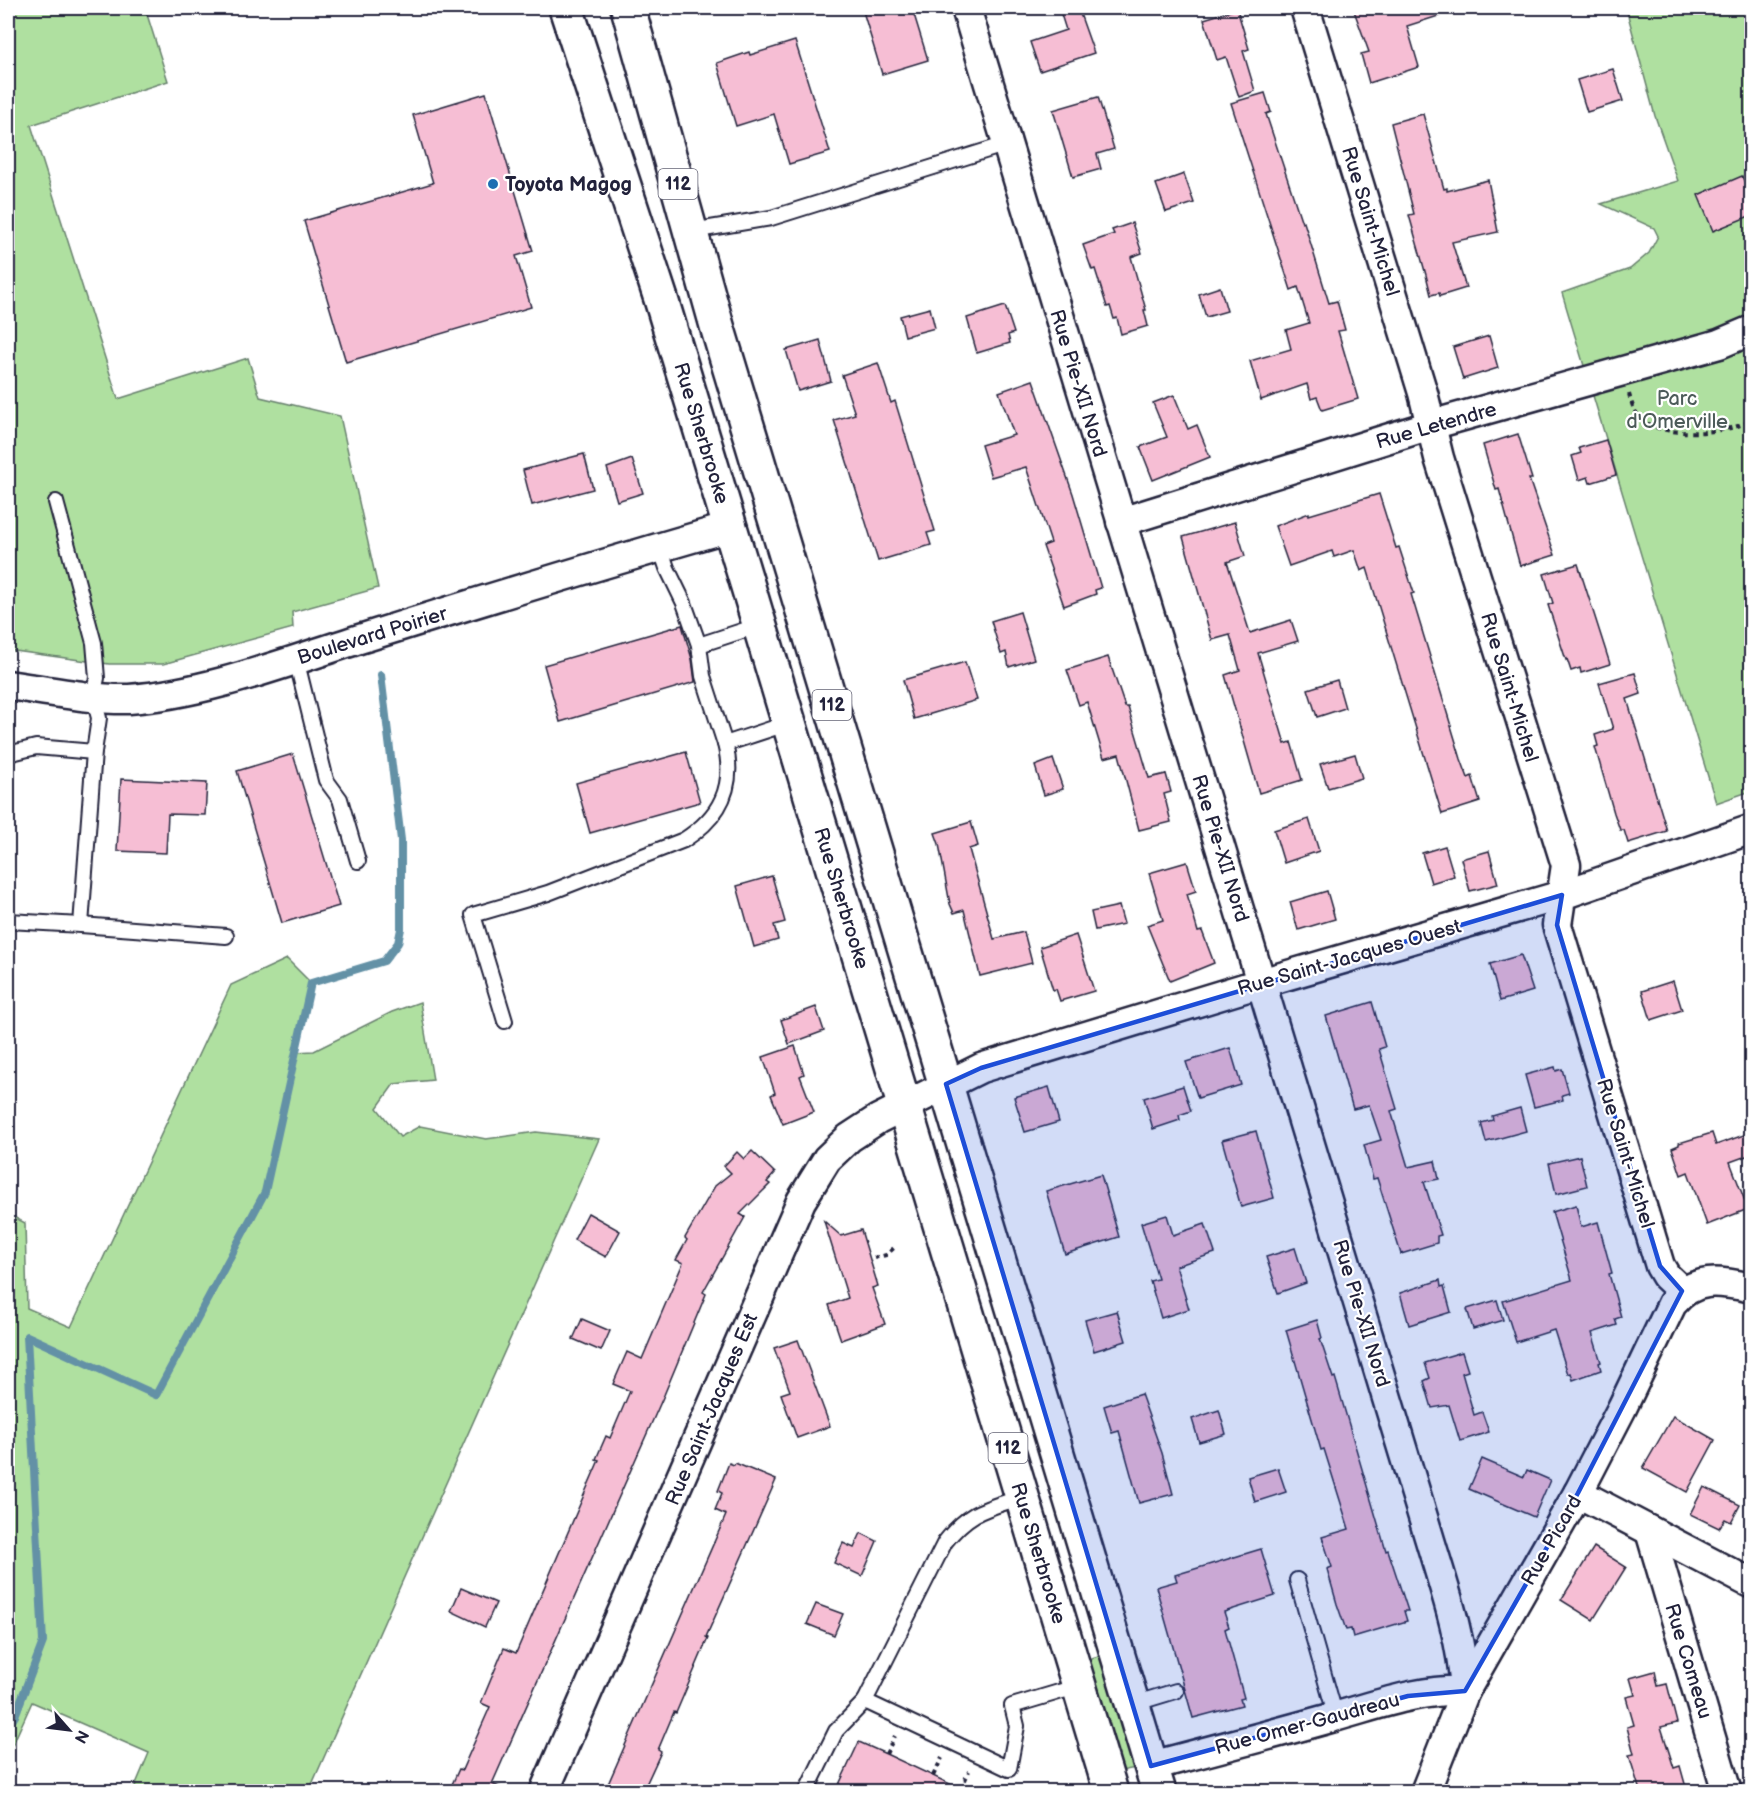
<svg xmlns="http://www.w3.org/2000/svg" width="1759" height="1799" viewBox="0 0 1759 1799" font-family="'Balsamiq Sans',sans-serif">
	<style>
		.green { fill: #afe0a0; stroke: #68816e; stroke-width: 1.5 }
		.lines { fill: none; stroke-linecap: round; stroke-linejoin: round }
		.stream { stroke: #6391a6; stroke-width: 8 }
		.building { fill: #f6bed4; stroke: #22223b; stroke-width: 1.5 }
		.service-casing { stroke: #22223b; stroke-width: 18 }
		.minor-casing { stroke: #22223b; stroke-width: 33 }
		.primary-casing { stroke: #22223b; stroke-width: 38 }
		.path { stroke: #22223b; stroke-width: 4; stroke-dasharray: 4.5 4.5; stroke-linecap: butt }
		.service { stroke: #fff; stroke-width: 14 }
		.minor { stroke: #fff; stroke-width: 28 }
		.primary { stroke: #fff; stroke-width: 33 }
		.marked { fill: #1d4ed8; fill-opacity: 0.2; stroke: #1d4ed8; stroke-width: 4.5; stroke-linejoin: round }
		.poi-dot { fill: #1f6fb2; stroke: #fff; stroke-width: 2 }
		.labels { text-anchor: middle; stroke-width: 4.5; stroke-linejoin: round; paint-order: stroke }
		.shield { fill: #fff; stroke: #646476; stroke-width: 1.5 }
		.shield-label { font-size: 18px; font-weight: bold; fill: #22223b }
		.poi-label { font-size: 20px; font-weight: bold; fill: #22223b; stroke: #fff; text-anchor: start }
		.street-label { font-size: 20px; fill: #22223b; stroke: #fff }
		.park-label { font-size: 20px; fill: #4c5b59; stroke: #fff }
	</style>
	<rect width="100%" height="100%" fill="#fff"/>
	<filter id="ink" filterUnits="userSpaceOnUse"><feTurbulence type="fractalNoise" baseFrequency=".0167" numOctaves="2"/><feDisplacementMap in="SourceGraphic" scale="12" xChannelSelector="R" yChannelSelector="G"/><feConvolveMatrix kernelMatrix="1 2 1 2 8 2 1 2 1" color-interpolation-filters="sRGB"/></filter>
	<g filter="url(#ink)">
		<!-- green -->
		<g class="green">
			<path d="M 8,8 L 145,8 L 168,81 L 31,125 L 118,399 L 248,358 L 260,397 L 340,416 L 378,588 L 292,612 L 293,628 L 163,664 L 109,664 L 8,650 Z"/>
			<path d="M 1626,8 L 1751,8 L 1751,791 L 1716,803 L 1562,293 L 1630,269 L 1649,253 L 1658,236 L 1654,228 L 1601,204 L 1678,181 L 1655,116 Z"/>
			<path d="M 287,959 L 311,983 L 295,1052 L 314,1051 L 392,1012 L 420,1002 L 433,1080 L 394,1084 L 377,1108 L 400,1137 L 420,1126 L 486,1139 L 536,1132 L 599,1139 L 309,1791 L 133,1791 L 149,1753 L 32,1702 L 8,1755 L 8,1214 L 25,1223 L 27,1308 L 71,1327 L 231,985 Z"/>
			<path d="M 1102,1655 L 1136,1768 L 1121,1771 L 1088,1659 Z"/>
		</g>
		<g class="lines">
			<!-- stream -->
			<path class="stream" d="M 8,1727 L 15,1716 L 43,1642 L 27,1336 L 156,1395 L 265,1192 L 311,983 L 384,961 L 398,943 L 401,929 L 401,840 L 381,675"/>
		</g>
		<!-- building -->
		<g class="building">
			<path d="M 862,8 L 912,8 L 928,60 L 882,74 Z"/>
			<path d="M 1059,8 L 1078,8 L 1094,53 L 1040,71 L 1030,42 L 1066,30 Z"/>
			<path d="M 1353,8 L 1450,8 L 1451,12 L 1407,26 L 1419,67 L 1369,83 L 1361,54 L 1369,52 Z"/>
			<path d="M 1237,9 L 1249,49 L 1243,51 L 1255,91 L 1239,97 L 1226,57 L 1217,60 L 1204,19 Z"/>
			<path d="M 795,41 L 830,152 L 789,164 L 774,114 L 736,126 L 717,63 L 749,52 L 750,55 Z"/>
			<path d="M 1613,69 L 1623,101 L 1587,112 L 1577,80 Z"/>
			<path d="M 486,93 L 533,251 L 516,256 L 531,307 L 346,362 L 304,221 L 433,183 L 413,115 Z"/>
			<path d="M 1265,93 L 1271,112 L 1266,114 L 1302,223 L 1304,222 L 1329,303 L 1337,301 L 1345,330 L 1338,331 L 1358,399 L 1322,410 L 1317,397 L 1311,399 L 1307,384 L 1261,400 L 1250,361 L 1291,349 L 1286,330 L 1309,323 L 1298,287 L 1291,290 L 1231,103 Z"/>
			<path d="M 1098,97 L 1114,149 L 1097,154 L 1101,169 L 1073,177 L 1053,110 Z"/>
			<path d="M 1423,114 L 1444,189 L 1447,188 L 1447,191 L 1488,180 L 1498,232 L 1452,242 L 1466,288 L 1440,296 L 1439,293 L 1431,295 L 1426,275 L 1409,215 L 1414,214 L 1391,123 Z"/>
			<path d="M 1184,174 L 1194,203 L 1166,212 L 1156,184 Z"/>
			<path d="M 1742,176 L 1752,200 L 1752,215 L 1713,231 L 1698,195 Z"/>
			<path d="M 1132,223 L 1142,253 L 1131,257 L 1146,310 L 1144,310 L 1148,326 L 1121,334 L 1117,318 L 1114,319 L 1110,306 L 1107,307 L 1095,269 L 1092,270 L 1083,245 L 1114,234 L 1112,230 Z"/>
			<path d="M 1220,287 L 1227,311 L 1206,317 L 1199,294 Z"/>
			<path d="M 1005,306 L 1014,333 L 1008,335 L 1010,343 L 977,353 L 967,318 Z"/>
			<path d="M 930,308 L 935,328 L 905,336 L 900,316 Z"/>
			<path d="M 1489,336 L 1498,368 L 1463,379 L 1453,347 Z"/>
			<path d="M 820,340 L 831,381 L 798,391 L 786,350 Z"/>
			<path d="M 878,363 L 891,403 L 895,401 L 935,531 L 927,533 L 931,545 L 878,561 L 834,420 L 855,414 L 842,375 Z"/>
			<path d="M 1033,380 L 1073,494 L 1101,588 L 1095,590 L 1096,594 L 1064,606 L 1043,546 L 1051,543 L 1026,467 L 991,477 L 981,445 L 1014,435 L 999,392 Z"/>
			<path d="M 1174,395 L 1188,429 L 1197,425 L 1210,457 L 1153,480 L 1140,447 L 1167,437 L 1153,403 Z"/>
			<path d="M 1518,434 L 1532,479 L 1529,479 L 1555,555 L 1520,566 L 1499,489 L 1496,490 L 1483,445 Z"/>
			<path d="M 1606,440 L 1616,475 L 1590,483 L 1588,477 L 1579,480 L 1572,456 L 1581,453 L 1579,448 Z"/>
			<path d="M 584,454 L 593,489 L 532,505 L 523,470 Z"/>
			<path d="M 632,459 L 643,493 L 617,501 L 607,468 Z"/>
			<path d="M 1379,494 L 1396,548 L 1399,547 L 1414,593 L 1411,594 L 1461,759 L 1468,778 L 1472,776 L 1480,802 L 1442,814 L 1367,568 L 1361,571 L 1354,550 L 1334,557 L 1332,551 L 1289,566 L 1275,526 L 1309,513 L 1309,515 Z"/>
			<path d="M 1235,522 L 1245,556 L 1227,562 L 1250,633 L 1291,620 L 1298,641 L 1258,653 L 1285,744 L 1291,742 L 1302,780 L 1259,793 L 1225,675 L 1240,670 L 1230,635 L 1212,640 L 1183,537 Z"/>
			<path d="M 1578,564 L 1610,664 L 1581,673 L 1580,668 L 1571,671 L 1567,659 L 1566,660 L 1548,605 L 1553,603 L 1544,574 Z"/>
			<path d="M 1020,612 L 1034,659 L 1009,667 L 1006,652 L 1001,654 L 991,621 Z"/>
			<path d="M 682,625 L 692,659 L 695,682 L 560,722 L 544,665 Z"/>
			<path d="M 1108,657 L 1125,707 L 1128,707 L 1149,778 L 1166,774 L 1171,792 L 1164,794 L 1171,822 L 1139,830 L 1119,754 L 1104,758 L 1087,702 L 1079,705 L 1067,670 Z"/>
			<path d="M 965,662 L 977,700 L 914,719 L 903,680 Z"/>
			<path d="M 1635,673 L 1641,694 L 1627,699 L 1667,831 L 1628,843 L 1624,830 L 1620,830 L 1614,813 L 1595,747 L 1598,746 L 1595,735 L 1613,729 L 1599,683 Z"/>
			<path d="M 1337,680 L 1345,708 L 1317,717 L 1308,689 Z"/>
			<path d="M 686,752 L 700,802 L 590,833 L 576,783 Z"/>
			<path d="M 293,754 L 339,906 L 282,923 L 237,771 Z"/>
			<path d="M 1355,754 L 1362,778 L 1328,788 L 1320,764 Z"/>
			<path d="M 1053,759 L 1063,789 L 1044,795 L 1035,766 Z"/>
			<path d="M 121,779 L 207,783 L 205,815 L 168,814 L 166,853 L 117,851 Z"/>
			<path d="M 1309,819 L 1319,851 L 1284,863 L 1274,830 Z"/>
			<path d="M 971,822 L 978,846 L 969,849 L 994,939 L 1024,932 L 1032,963 L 980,976 L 964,910 L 954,913 L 950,904 L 939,844 L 935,833 Z"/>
			<path d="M 1445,846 L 1454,876 L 1431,883 L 1422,853 Z"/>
			<path d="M 1489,851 L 1498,884 L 1470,891 L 1461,859 Z"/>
			<path d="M 1187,862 L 1196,891 L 1187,894 L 1198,932 L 1202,931 L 1214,963 L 1170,981 L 1147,925 L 1163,920 L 1149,873 Z"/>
			<path d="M 772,876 L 785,922 L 774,925 L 778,940 L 754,947 L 737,886 Z"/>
			<path d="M 1327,891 L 1335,919 L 1298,930 L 1290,902 Z"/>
			<path d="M 1119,906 L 1124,924 L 1095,930 L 1091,912 Z"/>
			<path d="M 1076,935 L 1094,991 L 1060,1001 L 1056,989 L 1053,990 L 1040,947 Z"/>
			<path d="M 1521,955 L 1533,991 L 1500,1001 L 1490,964 Z"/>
			<path d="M 1673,981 L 1682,1010 L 1651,1020 L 1642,991 Z"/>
			<path d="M 1372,1002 L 1385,1047 L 1379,1049 L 1397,1109 L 1391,1111 L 1408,1167 L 1435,1161 L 1439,1179 L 1424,1182 L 1441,1235 L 1437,1236 L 1437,1243 L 1401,1254 L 1377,1178 L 1373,1179 L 1364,1145 L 1381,1140 L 1369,1105 L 1353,1109 L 1326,1016 Z"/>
			<path d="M 816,1007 L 824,1031 L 789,1044 L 781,1020 Z"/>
			<path d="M 795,1046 L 804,1074 L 800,1076 L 814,1112 L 783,1124 L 771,1095 L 775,1093 L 763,1057 Z"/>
			<path d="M 1230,1048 L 1241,1085 L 1198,1098 L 1186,1062 Z"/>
			<path d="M 1555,1067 L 1556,1071 L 1562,1069 L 1569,1093 L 1562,1095 L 1563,1100 L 1534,1107 L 1525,1075 Z"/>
			<path d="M 1183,1086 L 1191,1111 L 1179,1115 L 1180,1120 L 1153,1129 L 1144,1098 Z"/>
			<path d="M 1049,1087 L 1059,1122 L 1025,1132 L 1014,1097 Z"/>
			<path d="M 1520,1108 L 1526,1131 L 1486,1142 L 1481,1123 L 1493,1120 L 1492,1116 Z"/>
			<path d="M 1256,1131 L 1274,1198 L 1241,1207 L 1222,1140 Z"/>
			<path d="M 1752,1132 L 1752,1154 L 1730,1162 L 1748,1209 L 1707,1225 L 1688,1172 L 1681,1175 L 1672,1148 L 1679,1145 L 1679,1143 L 1712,1133 L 1716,1145 Z"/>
			<path d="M 752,1151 L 775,1173 L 767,1182 L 770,1184 L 740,1214 L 745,1217 L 703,1292 L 706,1294 L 664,1395 L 492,1784 L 509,1791 L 449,1791 L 459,1769 L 462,1770 L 490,1707 L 481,1703 L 504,1648 L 516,1653 L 599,1460 L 596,1459 L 606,1436 L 610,1438 L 630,1391 L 613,1384 L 627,1352 L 642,1359 L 683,1263 L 676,1260 L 687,1240 L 685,1238 L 715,1186 L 731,1173 L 724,1166 L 737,1152 L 744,1159 Z"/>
			<path d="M 1580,1156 L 1587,1186 L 1556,1194 L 1549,1163 Z"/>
			<path d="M 1101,1175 L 1119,1237 L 1065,1254 L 1046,1191 Z"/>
			<path d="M 1576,1205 L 1581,1227 L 1598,1222 L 1612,1273 L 1609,1274 L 1621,1317 L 1615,1319 L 1617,1325 L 1592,1333 L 1601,1362 L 1599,1363 L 1601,1370 L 1573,1380 L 1571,1373 L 1568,1374 L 1554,1330 L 1516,1342 L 1503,1301 L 1572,1280 L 1552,1212 Z"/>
			<path d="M 588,1213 L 620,1231 L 606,1257 L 574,1240 Z"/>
			<path d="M 1167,1215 L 1173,1235 L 1205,1224 L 1215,1253 L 1176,1266 L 1189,1309 L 1161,1318 L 1150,1281 L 1158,1279 L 1141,1223 Z"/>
			<path d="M 824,1221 L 841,1236 L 861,1230 L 878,1286 L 872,1288 L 885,1324 L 841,1340 L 829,1305 L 848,1298 Z"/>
			<path d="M 1295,1248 L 1306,1283 L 1278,1293 L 1266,1257 Z"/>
			<path d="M 1440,1280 L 1441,1287 L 1444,1286 L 1451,1312 L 1409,1325 L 1400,1293 Z"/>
			<path d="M 1497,1300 L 1503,1320 L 1473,1329 L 1467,1309 Z"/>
			<path d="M 1117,1311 L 1126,1341 L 1094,1351 L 1085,1320 Z"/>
			<path d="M 582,1319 L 610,1331 L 601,1351 L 573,1339 Z"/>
			<path d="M 1317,1320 L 1322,1338 L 1320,1339 L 1333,1378 L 1335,1377 L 1386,1551 L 1388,1550 L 1408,1611 L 1404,1611 L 1407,1621 L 1353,1637 L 1351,1629 L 1346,1630 L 1337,1604 L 1327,1569 L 1332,1567 L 1322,1537 L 1349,1529 L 1324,1449 L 1321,1450 L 1286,1330 Z"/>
			<path d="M 798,1340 L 830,1426 L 797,1438 L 781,1394 L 790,1391 L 774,1348 Z"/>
			<path d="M 1462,1352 L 1468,1371 L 1462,1373 L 1474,1415 L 1482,1412 L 1489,1432 L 1460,1441 L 1449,1405 L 1432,1408 L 1424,1381 L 1430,1378 L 1425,1363 Z"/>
			<path d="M 1141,1394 L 1162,1453 L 1173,1494 L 1139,1503 L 1119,1431 L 1112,1433 L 1104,1406 Z"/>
			<path d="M 1219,1410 L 1226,1434 L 1199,1442 L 1192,1419 Z"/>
			<path d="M 1673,1416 L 1715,1440 L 1687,1492 L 1643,1468 Z"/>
			<path d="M 1482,1459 L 1524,1477 L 1527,1470 L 1550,1480 L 1534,1517 L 1469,1489 Z"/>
			<path d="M 729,1463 L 734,1465 L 735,1463 L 776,1480 L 706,1637 L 708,1638 L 676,1713 L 674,1712 L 658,1750 L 661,1752 L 643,1791 L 605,1791 L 726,1515 L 715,1510 L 722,1493 L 718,1491 Z"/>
			<path d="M 1278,1468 L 1286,1492 L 1255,1502 L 1248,1477 Z"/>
			<path d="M 1704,1487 L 1740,1505 L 1731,1522 L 1725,1519 L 1719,1528 L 1690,1514 Z"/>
			<path d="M 861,1533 L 877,1541 L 862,1576 L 834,1563 L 843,1543 L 854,1548 Z"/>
			<path d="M 1594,1547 L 1626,1567 L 1593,1620 L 1561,1600 Z"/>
			<path d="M 1261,1549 L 1275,1596 L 1224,1612 L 1229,1627 L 1225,1629 L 1244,1698 L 1240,1699 L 1242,1705 L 1193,1718 L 1156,1587 L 1177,1581 L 1175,1575 Z"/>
			<path d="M 461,1588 L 496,1603 L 485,1627 L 451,1611 Z"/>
			<path d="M 816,1604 L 843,1614 L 834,1635 L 807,1624 Z"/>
			<path d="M 1655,1671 L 1658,1686 L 1667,1684 L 1677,1723 L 1661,1727 L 1674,1768 L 1680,1766 L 1687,1791 L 1640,1791 L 1629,1755 L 1634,1754 L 1627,1727 L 1634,1725 L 1626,1697 L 1635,1695 L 1630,1678 Z"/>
			<path d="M 859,1742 L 886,1754 L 965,1791 L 836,1791 Z"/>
		</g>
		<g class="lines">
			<defs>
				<g id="service">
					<path d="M 692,231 L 771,218 L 1007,144"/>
					<path d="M 56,502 L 94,643 L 97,678 L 93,696 L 99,718 L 94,752 L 81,925 L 226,936"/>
					<path d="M 660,547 L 667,568 L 684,603 L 699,645"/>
					<path d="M 760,625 L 699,645 L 703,676 L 725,744 L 789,723"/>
					<path d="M 296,659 L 326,780 L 340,799 L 358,861"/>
					<path d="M 8,754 L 36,747 L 94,752"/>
					<path d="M 8,921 L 81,925"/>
					<path d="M 505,1021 L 473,915 L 548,893 L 684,840 C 720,817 736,787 725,744"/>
					<path d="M 1022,1497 C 986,1509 970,1510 945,1542 L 865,1701 L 1009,1769 L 1017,1726 L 1012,1706 L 1079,1686"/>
					<path d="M 1297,1580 L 1336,1717"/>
					<path d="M 1133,1704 L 1176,1691"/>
					<path d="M 806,1792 L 836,1731 L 865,1701"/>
				</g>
				<g id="minor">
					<path d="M 966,8 L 1429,1537 C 1444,1587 1462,1638 1465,1691"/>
					<path d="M 1305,8 L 1423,393 L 1439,458 L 1566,865 L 1557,925 L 1660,1266 L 1666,1276 L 1682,1291"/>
					<path d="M 1121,522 L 1431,425 L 1719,344 L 1752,330"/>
					<path d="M 8,685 C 44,690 93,700 129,699 C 206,694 292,660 366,637 C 487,599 608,562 730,527"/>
					<path d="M 1578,1493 L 1752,1584"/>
					<path d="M 1650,1531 L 1727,1792"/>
					<path d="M 1151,1766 C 1212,1750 1274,1734 1334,1717 C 1378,1705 1419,1689 1465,1691"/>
					<path d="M 544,1792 L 801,1201 L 827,1159 L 849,1138 L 878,1119 L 981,1068 L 1244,988 L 1562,895 L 1752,829"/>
					<path d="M 1425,1792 L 1465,1691 L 1578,1493 L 1622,1408 L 1672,1304 C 1695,1276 1719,1281 1752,1288"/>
				</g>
				<g id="primary">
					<path d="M 566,8 L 661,299 L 730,527 L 1111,1792"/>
					<path d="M 628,8 L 717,326 L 1159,1792"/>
				</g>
			</defs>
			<!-- service casing -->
			<use href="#service" class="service-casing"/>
			<!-- minor casing -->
			<use href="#minor" class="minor-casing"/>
			<!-- primary casing -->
			<use href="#primary" class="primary-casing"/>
			<!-- path -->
			<g class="path">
				<path d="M 1629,394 C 1632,405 1635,415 1645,422 C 1669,438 1728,434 1752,420"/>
				<path d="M 874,1258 L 886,1255 L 896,1246"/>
				<path d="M 886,1754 L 895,1736"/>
				<path d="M 933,1776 L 942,1758"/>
				<path d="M 961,1789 L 969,1771"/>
			</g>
			<!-- service -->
			<use href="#service" class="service"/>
			<!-- minor -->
			<use href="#minor" class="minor"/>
			<!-- primary -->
			<use href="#primary" class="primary"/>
		</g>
	</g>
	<!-- marked area -->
	<path class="marked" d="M 1562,895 L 1557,925 L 1660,1266 L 1682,1291 L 1578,1493 L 1465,1691 L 1408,1696 L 1151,1766 L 946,1084 L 981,1068 Z"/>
	<!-- markers -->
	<circle class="poi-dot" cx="493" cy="184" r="6"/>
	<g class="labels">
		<!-- shield labels -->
		<g class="shield">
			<rect x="658.5" y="169" width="39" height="30" rx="4.5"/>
			<rect x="812.5" y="690" width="39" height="30" rx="4.5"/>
			<rect x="988.5" y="1433" width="39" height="30" rx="4.5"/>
		</g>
		<g class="shield-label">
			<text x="678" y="190">112</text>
			<text x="832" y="711">112</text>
			<text x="1008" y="1454">112</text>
		</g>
		<!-- poi labels -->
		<g class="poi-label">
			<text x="505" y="191">Toyota Magog</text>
		</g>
		<!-- street labels -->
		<g class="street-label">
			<text transform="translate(1371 221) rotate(73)" y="7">Rue Saint-Michel</text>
			<text transform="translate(1079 383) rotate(73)" y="7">Rue Pie-XII Nord</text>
			<text transform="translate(1436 425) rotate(-16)" y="7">Rue Letendre</text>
			<text transform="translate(702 433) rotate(73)" y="7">Rue Sherbrooke</text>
			<text transform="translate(372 635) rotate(-17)" y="7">Boulevard Poirier</text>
			<text transform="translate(1510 687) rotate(73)" y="7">Rue Saint-Michel</text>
			<text transform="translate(1221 848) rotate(73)" y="7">Rue Pie-XII Nord</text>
			<text transform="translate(842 898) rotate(73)" y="7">Rue Sherbrooke</text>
			<text transform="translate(1349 957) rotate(-16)" y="7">Rue Saint-Jacques Ouest</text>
			<text transform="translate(1626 1153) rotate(73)" y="7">Rue Saint-Michel</text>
			<text transform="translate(1362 1313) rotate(73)" y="7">Rue Pie-XII Nord</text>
			<text transform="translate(711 1409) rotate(-67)" y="7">Rue Saint-Jacques Est</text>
			<text transform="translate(1551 1540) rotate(-60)" y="7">Rue Picard</text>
			<text transform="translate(1039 1553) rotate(73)" y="7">Rue Sherbrooke</text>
			<text transform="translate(1689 1661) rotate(73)" y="7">Rue Comeau</text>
			<text transform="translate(1307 1723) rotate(-15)" y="7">Rue Omer-Gaudreau</text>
		</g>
		<!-- park labels -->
		<g class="park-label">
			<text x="1677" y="405">Parc<tspan x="1677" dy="23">d'Omerville</tspan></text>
		</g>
	</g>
	<!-- margin -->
	<rect width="1759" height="1799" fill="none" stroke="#fff" stroke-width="30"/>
	<rect x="15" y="15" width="1729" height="1769" fill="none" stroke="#22223b" stroke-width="2" filter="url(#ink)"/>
	<!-- north arrow -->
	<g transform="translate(69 1730) rotate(118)" stroke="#ffffff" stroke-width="4.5" paint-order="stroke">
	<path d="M0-4.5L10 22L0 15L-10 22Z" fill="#22223b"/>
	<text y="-9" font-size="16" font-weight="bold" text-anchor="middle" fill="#22223b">N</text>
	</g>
</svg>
